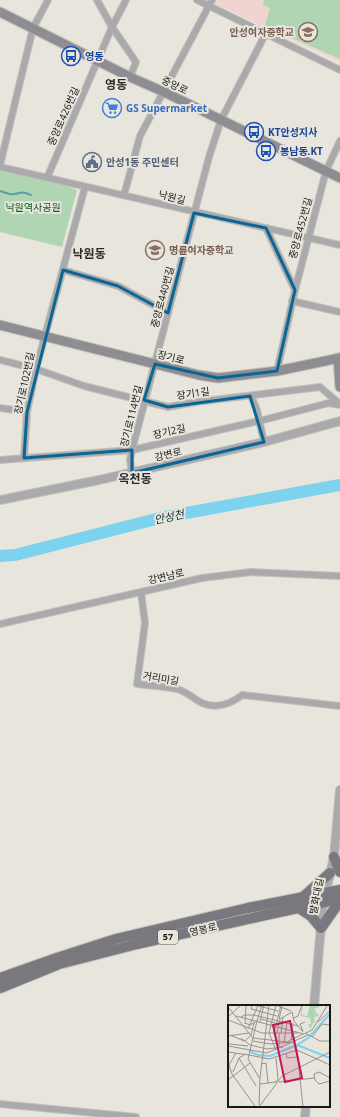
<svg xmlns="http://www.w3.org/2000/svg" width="340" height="1117" viewBox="0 0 340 1117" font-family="'Open Sans','Noto Sans KR',sans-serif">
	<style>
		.education { fill: #efd4d0 }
		.green { fill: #afd5b2 }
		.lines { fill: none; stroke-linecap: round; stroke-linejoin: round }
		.stream { stroke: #5f9aad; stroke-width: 2 }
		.river { stroke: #7dd2ee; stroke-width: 12 }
		.minor-casing { stroke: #c3c0b9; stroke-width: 8 }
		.tertiary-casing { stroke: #c3c0b9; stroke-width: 10 }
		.secondary-casing { stroke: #c3c0b9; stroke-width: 11 }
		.primary-casing { stroke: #c3c0b9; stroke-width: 12 }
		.minor { stroke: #aaaaad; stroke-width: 6 }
		.tertiary { stroke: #aaaaad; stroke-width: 8 }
		.secondary { stroke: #8d8d92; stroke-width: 9 }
		.primary { stroke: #78787e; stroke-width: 10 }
		.marked { fill: none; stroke: #0a6696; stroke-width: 3; stroke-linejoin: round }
		.labels { text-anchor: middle; stroke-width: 4; stroke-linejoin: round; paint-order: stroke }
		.shield { fill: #e8e5dd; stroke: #575651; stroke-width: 1 }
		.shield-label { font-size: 9px; font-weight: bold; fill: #191815 }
		.education-label { font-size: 10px; font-weight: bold; fill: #785e54; stroke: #e8e5dd; text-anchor: end }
		.transit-label { font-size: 10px; font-weight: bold; fill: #164399; stroke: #e8e5dd; text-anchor: start }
		.street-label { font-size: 10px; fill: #191815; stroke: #e8e5dd }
		.shop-label { font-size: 10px; font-weight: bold; fill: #366cbe; stroke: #e8e5dd; text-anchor: start }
		.service-label { font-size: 10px; font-weight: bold; fill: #4e5e75; stroke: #e8e5dd; text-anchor: start }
		.park-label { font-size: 10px; fill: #075d1f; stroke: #e8e5dd }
		.water-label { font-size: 11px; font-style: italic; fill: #08323d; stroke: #e8e5dd }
		.quarter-label { font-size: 12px; font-weight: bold; fill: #2d2a25; stroke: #e8e5dd }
		.inset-river { fill: none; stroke: #7dd2ee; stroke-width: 2 }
		.inset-road { fill: none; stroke: #95938d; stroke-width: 1 }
		.view { fill: #c2185b; fill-opacity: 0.15; stroke: #c2185b; stroke-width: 2 }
		.inset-edge { fill: none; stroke: #191815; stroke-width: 2 }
	</style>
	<rect width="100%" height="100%" fill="#e8e5dd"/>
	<!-- education -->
	<path class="education" d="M 214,0 L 340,0 L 340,62 L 213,3 Z"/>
	<!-- green -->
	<g class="green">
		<path d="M 264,0 L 340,0 L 340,59 L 265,26 L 270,8 L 263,5 Z"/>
		<path d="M 0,164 L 13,167 L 77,190 L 62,247 L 0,232 Z"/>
	</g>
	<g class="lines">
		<!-- stream -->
		<path class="stream" d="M 0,191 C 4,192 10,195 14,194 C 21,193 24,191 31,195"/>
		<!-- river -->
		<path class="river" d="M 0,556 L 15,555 L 164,517 L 340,485"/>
		<defs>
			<g id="minor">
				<path d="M 97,0 L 112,27 L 136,62 L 130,77"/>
				<path d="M 197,0 L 340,70"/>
				<path d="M 0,165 L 33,28 L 48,0"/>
				<path d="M 0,167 L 340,245"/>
				<path d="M 47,178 L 112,27 L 126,0"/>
				<path d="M 124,195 L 140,136 L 212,0"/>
				<path d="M 266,228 L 295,290"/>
				<path d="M 63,270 L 118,286 L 168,313"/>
				<path d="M 292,301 L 340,312"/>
				<path d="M 0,360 L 36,369 L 84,386 L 168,407 L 196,402 L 320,387 L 340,404"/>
				<path d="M 277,371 L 295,290 L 326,171 L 340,141"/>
				<path d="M 251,396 L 257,410 L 264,442"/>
				<path d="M 0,408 L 27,412"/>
				<path d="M 24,458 L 27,412 L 36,369 L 85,187"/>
				<path d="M 0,460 L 132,450 L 259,421 L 329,403 L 340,405"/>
				<path d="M 132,473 L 130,460 L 132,450 L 209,157 L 221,120 L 266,33"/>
				<path d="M 141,592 L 145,623 L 137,684 C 151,686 167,686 180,690 C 188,693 194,699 202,703 C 216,709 231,704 242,695 L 340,706"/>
				<path d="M 0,624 L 202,578 L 251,572 L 340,576"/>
				<path d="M 0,1104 L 136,1117"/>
			</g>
			<g id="tertiary">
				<path d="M 0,500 L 99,480 L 264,442 L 340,421"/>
				<path d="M 314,1006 L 323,903 L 334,857 L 340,790"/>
				<path d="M 305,1117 L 306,1106"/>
			</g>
			<g id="secondary">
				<path d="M 0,12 L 130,77 L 164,92 L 340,178"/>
				<path d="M 0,325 L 199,375 L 218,378 L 277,371 L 340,358"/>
				<path d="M 338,358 L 340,387"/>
			</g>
			<g id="primary">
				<path d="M 334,857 L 340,872"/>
				<path d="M 302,898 L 330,873"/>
				<path d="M 299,908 L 311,916 L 321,928 L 340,901"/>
				<path d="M 0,978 L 57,958 L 116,939 L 248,908 L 340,890"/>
				<path d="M 0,988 L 59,964 L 137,944 L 261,916 L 340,899"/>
			</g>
		</defs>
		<!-- minor casing -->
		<use href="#minor" class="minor-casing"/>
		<!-- tertiary casing -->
		<use href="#tertiary" class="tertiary-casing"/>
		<!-- secondary casing -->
		<use href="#secondary" class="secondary-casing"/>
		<!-- primary casing -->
		<use href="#primary" class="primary-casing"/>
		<!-- minor -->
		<use href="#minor" class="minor"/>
		<!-- tertiary -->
		<use href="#tertiary" class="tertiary"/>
		<!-- secondary -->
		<use href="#secondary" class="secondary"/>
		<!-- primary -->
		<use href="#primary" class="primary"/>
	</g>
	<!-- marked area -->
	<path class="marked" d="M 194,213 L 266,228 L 295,290 L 277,371 L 218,378 L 155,364 L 144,400 L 168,407 L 250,396 L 264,442 L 132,473 L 132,450 L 24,458 L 27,412 L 63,270 L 118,286 L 168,313 Z"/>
	<!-- icons -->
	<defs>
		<symbol id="school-ring" viewBox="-11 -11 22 22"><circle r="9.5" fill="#e8e5dd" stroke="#8d6e63" stroke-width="1.5"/><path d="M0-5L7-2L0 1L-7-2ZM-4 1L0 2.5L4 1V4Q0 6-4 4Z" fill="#8d6e63"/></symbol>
		<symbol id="bus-ring" viewBox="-11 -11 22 22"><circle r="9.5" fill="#e8e5dd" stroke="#1a4fb4" stroke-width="1.5"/><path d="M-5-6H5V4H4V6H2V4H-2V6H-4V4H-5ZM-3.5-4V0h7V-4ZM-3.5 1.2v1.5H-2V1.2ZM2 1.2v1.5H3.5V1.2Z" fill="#1a4fb4"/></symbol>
		<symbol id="supermarket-ring" viewBox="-11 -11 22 22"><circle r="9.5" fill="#e8e5dd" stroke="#3f7fe0" stroke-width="1.5"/><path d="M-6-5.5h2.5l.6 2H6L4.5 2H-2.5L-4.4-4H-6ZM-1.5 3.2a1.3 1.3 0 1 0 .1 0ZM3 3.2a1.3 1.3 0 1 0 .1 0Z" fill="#3f7fe0"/></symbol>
		<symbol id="civic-ring" viewBox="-11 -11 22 22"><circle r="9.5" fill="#e8e5dd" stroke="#5c6f8a" stroke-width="1.5"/><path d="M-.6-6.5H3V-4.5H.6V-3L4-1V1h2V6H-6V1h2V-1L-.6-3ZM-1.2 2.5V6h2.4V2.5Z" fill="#5c6f8a"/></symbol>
	</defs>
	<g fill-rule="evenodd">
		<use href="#school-ring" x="297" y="21" width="22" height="22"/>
		<use href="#bus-ring" x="60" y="45" width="22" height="22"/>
		<use href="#supermarket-ring" x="101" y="97" width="22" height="22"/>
		<use href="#bus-ring" x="243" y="121" width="22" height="22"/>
		<use href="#bus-ring" x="255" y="140" width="22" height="22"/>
		<use href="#civic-ring" x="81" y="151" width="22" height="22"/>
		<use href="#school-ring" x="144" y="239" width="22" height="22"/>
	</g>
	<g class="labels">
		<!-- shield labels -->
		<rect class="shield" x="158" y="930" width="20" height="14" rx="3"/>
		<g class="shield-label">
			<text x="168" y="940">57</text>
		</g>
		<!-- education labels -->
		<g class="education-label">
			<text x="294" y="36">안성여자중학교</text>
			<text x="169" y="254" text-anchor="start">명륜여자중학교</text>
		</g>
		<!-- transit labels -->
		<g class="transit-label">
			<text x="85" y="60">영동</text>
			<text x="268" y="136">KT안성지사</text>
			<text x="280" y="155">봉남동.KT</text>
		</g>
		<!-- street labels -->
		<g class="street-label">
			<text transform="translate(175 85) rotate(26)" y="4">중앙로</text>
			<text transform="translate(63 116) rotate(-66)" y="4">중앙로426번길</text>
			<text transform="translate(172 197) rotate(14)" y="4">낙원길</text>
			<text transform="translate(300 228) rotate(-75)" y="4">중앙로452번길</text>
			<text transform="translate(162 297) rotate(-75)" y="4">중앙로440번길</text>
			<text transform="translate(171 357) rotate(14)" y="4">장기로</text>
			<text transform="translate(24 383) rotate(-78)" y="4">장기로102번길</text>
			<text transform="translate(193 393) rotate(-8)" y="4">장기1길</text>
			<text transform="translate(131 416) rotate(-76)" y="4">장기로114번길</text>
			<text transform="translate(169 431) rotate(-13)" y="4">장기2길</text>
			<text transform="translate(168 454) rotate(-14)" y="4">강변로</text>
			<text transform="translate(166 576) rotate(-13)" y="4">강변남로</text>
			<text transform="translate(161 678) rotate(10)" y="4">거리미길</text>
			<text transform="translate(316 896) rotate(-79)" y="4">발화대길</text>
			<text transform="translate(203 929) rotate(-13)" y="4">영봉로</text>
		</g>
		<!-- shop labels -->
		<g class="shop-label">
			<text x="126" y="112">GS Supermarket</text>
		</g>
		<!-- service labels -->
		<g class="service-label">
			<text x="106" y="166">안성1동 주민센터</text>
		</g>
		<!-- park labels -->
		<g class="park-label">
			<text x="33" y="211">낙원역사공원</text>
		</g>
		<!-- water labels -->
		<g class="water-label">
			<text transform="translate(169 517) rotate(-12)" y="4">안성천</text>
		</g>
		<!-- quarter labels -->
		<g class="quarter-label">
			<text x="116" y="89">영동</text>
			<text x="89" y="258">낙원동</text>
			<text x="135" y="483">옥천동</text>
		</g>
	</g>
	<!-- overview -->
	<g transform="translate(228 1005)">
		<rect width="102" height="102" fill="#e8e5dd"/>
		<path d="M 73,0 L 78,0 L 74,2 L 74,10 L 79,11 L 82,0 L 93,1 L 86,4 L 91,11 L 86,12 L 87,16 L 82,24 L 80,19 L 76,19 L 83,19 L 82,13 L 73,11 Z" fill="#afd5b2"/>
		<path class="inset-river" d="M 69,40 L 102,53M 21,46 L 30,50 L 42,51 L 69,40 L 80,33 L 102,9"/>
		<path class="inset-road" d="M 24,0 L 23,4 L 49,11M 27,0 L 50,6M 48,0 L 41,28 L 48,45M 48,0 L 63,6M 0,2 L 25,33 L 59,37 L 75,29M 64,7 L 66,16 L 75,27M 8,11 L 76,29 L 84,25 L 99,1M 0,12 L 13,0M 13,12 L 17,10 L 26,10 L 70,21M 66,13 L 70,11 L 74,0M 33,14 L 47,18M 51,14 L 54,2M 0,15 L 34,28 L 70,28M 29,16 L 20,54 L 32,74 L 31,100M 32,17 L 36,0M 90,17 L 102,6M 17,18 L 22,20 L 29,16 L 34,0M 17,19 L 18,0M 20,24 L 30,0M 75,26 L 72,19 L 77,17M 46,28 L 53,0M 49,28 L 52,14 L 64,7M 53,28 L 55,12M 77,28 L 92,36 L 102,36M 2,30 L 16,36M 0,31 L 21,28M 84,32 L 94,19 L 102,20M 13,33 L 22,40 L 39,44 L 55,42M 66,34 L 69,45 L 102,60M 63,35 L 65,18M 17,36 L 23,30 L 26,18M 25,36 L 42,39 L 66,37M 56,38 L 59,18M 1,39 L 20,41M 0,41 L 39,48 L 80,30M 51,43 L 51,28M 0,47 L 21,50M 8,48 L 1,60 L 4,69 L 27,101M 58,48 L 59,53 L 70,52M 21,50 L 41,54 L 69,45 L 75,102M 11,53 L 28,81M 33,59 L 38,58 L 40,78M 5,67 L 11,53 L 16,50M 32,73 L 41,0M 102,73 L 91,67 L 86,69 L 87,75 L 91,79 L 102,76M 0,75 L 22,58M 51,77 L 86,73M 32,79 L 48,77 L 50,74 L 48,53M 31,102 L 54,71 L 102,47"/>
		<path class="view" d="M 62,16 L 74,73 L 57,77 L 45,20 Z"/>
		<rect width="102" height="102" class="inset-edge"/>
	</g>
</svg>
